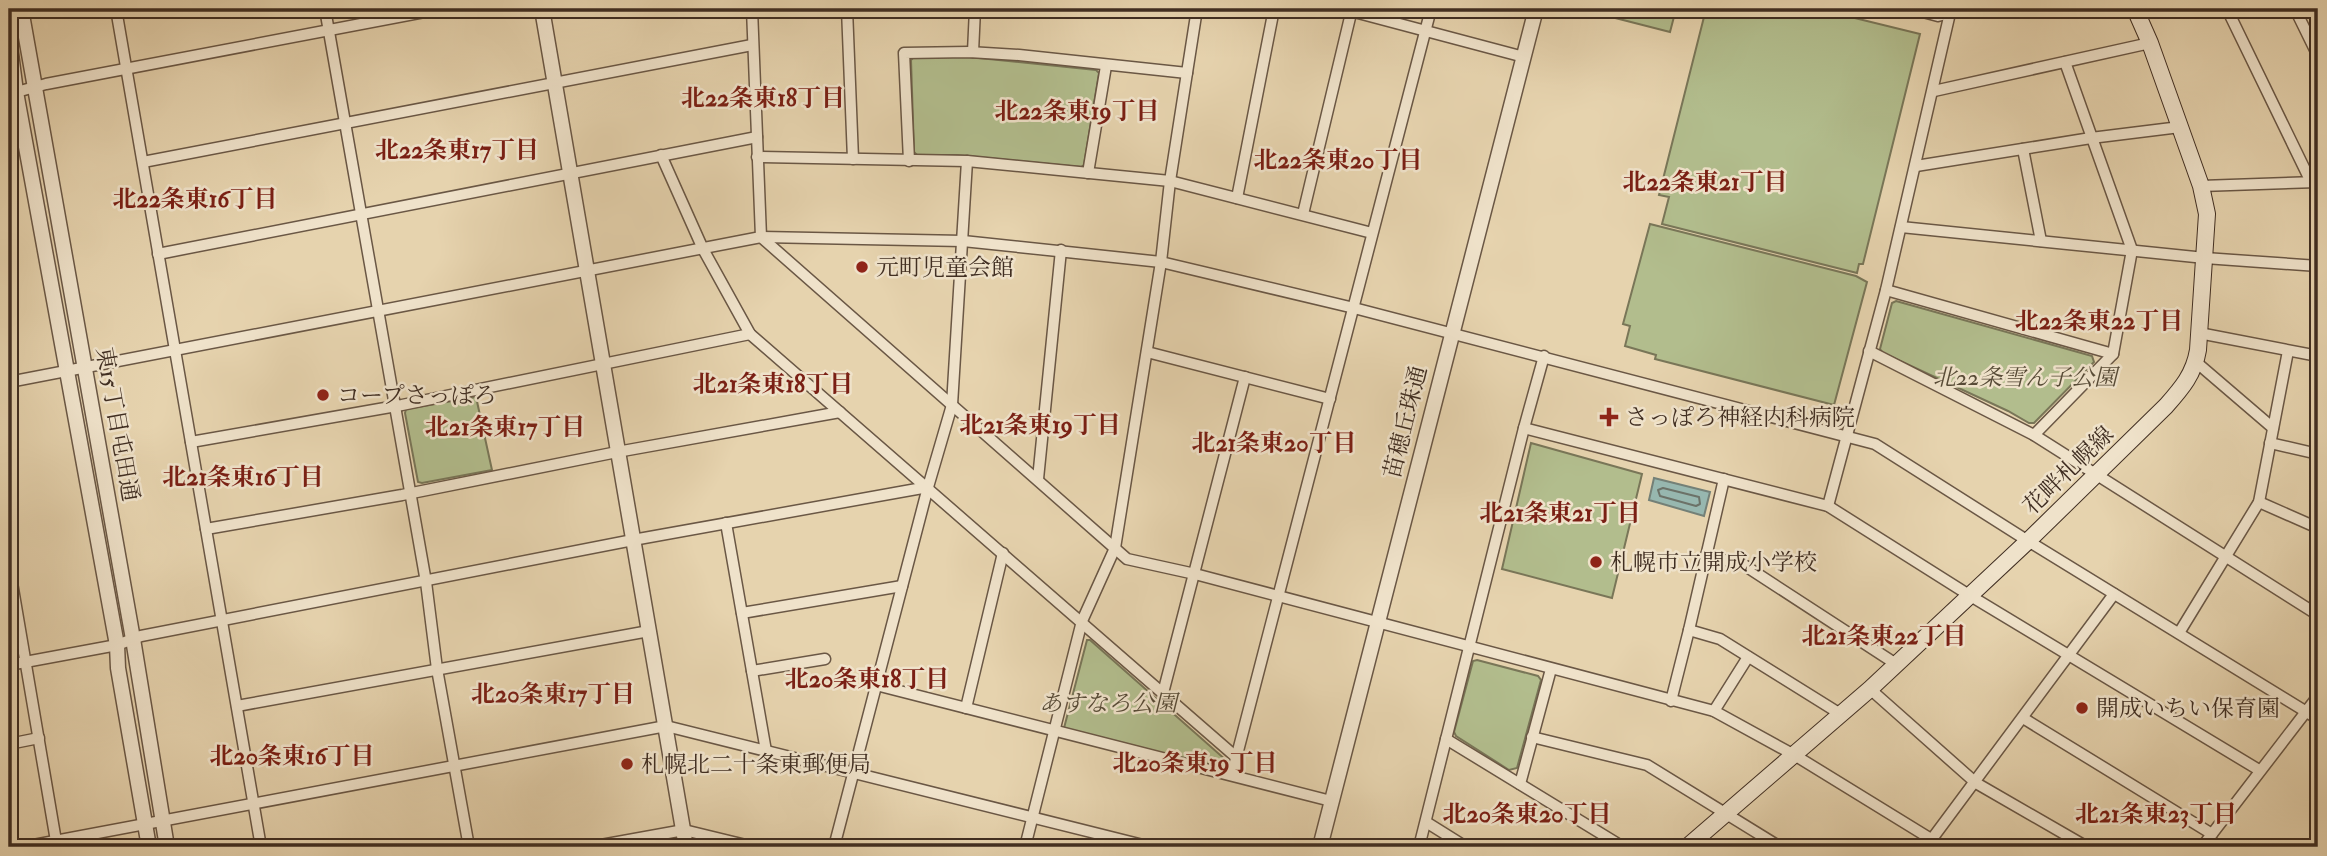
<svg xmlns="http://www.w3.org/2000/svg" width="2327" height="856" viewBox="0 0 2327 856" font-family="'IM FELL Double Pica','Noto Serif JP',serif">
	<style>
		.green { fill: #b2bd8d; stroke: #797658; stroke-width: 2 }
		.water { fill: #97b7af; stroke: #748077; stroke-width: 2 }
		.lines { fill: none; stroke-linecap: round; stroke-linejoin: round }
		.shore { stroke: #6c7268; stroke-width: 2 }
		.minor-casing { stroke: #6a5745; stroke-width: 13 }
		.tertiary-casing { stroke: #6a5745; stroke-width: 17 }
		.secondary-casing { stroke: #402e22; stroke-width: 18 }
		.minor { stroke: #efe2ca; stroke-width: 10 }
		.tertiary { stroke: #efe2ca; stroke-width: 14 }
		.secondary { stroke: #efe2ca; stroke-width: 16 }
		.poi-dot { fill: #8f2418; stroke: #efe2ca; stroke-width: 2.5 }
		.labels { text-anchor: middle; stroke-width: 5; stroke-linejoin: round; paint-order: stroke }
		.poi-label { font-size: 23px; fill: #402e22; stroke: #efe2ca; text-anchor: start }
		.park-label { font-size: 23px; font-style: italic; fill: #574b37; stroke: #efe2ca }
		.street-label { font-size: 23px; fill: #402e22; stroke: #efe2ca }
		.neighbourhood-label { font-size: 24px; font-weight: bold; fill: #7a1f14; stroke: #efe2ca }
	</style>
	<rect width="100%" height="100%" fill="#e6d3ae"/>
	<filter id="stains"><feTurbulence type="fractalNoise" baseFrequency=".00286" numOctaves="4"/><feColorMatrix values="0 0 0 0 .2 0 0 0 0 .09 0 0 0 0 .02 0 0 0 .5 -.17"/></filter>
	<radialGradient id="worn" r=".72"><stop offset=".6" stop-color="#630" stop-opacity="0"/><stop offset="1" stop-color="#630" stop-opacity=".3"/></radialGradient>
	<!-- green -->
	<g class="green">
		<path d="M 1580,9 L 1676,9 L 1670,32 Z"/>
		<path d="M 1706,9 L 1818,9 L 1920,34 L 1863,264 L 1859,264 L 1857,273 L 1662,224 L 1669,197 L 1659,195 Z"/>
		<path d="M 914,57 L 969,57 L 1096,70 L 1099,73 L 1084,165 L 1081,167 L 957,155 L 917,155 L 914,152 L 911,60 Z"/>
		<path d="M 1650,224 L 1856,276 L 1867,282 L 1834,405 L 1655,359 L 1656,355 L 1625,346 L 1630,326 L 1623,324 Z"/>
		<path d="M 1896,301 L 2092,356 L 2094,362 L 2034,423 L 2029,423 L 2008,411 L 1883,353 L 1880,349 L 1892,303 Z"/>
		<path d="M 476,397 L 492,470 L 422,483 L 418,482 L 405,413 L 406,409 Z"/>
		<path d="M 1531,443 L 1642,474 L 1612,598 L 1502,569 Z"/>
		<path d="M 1087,640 L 1090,640 L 1227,761 L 1225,769 L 1064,728 Z"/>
		<path d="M 1477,660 L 1538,676 L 1541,680 L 1517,768 L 1509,770 L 1456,736 L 1454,732 L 1473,661 Z"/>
	</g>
	<!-- water -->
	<path class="water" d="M 1654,478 L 1710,492 L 1704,516 L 1649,500 Z"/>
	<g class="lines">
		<!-- shore -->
		<path class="shore" d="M 1663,488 L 1699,497 L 1700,504 L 1696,506 L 1660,496 L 1658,490 Z"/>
		<defs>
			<g id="minor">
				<path d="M 116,9 L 261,847"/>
				<path d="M 325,9 L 426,582 L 437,669 L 469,847"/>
				<path d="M 752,9 L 761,237 L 1127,559 L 1195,574 L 1714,711 L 1796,756 L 1944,847"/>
				<path d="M 847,9 L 853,159"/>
				<path d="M 1343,9 L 1524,57"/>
				<path d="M 1912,9 L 1938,16 L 1966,9"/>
				<path d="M 2227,9 L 2311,182"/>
				<path d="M 2295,9 L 2318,56"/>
				<path d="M 973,52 L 975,9"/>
				<path d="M 1934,91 L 2150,43"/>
				<path d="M 9,94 L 46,84 L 440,9"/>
				<path d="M 2023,149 L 2041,241"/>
				<path d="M 661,155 L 703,249 L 750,334 L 1236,757"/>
				<path d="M 757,157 L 967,161 L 1170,181 L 1372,233"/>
				<path d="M 909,161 L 904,53 L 969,52 L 1019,55 L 1187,73"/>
				<path d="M 143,162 L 752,45"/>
				<path d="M 1916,166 L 2091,138 L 2180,127"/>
				<path d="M 1088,173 L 1106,66"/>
				<path d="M 2201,186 L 2317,182"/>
				<path d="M 1237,198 L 1274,9"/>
				<path d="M 1303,214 L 1352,9"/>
				<path d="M 1901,227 L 2205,258 L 2318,266"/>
				<path d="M 158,254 L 757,137"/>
				<path d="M 1886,290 L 2113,354"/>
				<path d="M 2199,333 L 2318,356"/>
				<path d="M 1869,351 L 2034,435 L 2318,615"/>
				<path d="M 1147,352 L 1330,399"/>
				<path d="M 2196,362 L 2273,428"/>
				<path d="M 9,382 L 761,237 L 963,241 L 1161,262 L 1354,308 L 1875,444 L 2028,541 L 2318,719"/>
				<path d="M 1524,428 L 1828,506 L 1969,595 L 2259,770"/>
				<path d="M 2034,435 L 2113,354 L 2132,250 L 2065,62"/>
				<path d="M 191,442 L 402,405 L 750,334"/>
				<path d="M 2270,443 L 2318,454"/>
				<path d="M 1038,479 L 1061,250"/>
				<path d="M 1724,479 L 1689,630 L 1720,639 L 1842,715"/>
				<path d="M 2259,502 L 2318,528"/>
				<path d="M 1828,506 L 1886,290 L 1950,13"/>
				<path d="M 726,523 L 766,751"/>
				<path d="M 206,529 L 402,495 L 617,452 L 840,412"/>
				<path d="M 1706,555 L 1744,565 L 1896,664"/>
				<path d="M 9,565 L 56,841"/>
				<path d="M 742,613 L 902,586"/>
				<path d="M 2179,633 L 2259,502 L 2288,351"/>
				<path d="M 9,665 L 117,645 L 141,636 L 633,540 L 928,487"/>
				<path d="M 752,671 L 825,659"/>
				<path d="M 876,685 L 1331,801"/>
				<path d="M 1870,689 L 1976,783 L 2087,847"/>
				<path d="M 1163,693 L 1245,377"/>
				<path d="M 1671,701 L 1689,630"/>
				<path d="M 237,706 L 649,631"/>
				<path d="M 966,708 L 1003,553"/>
				<path d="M 1714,711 L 1748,657"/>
				<path d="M 2023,718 L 2212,834"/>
				<path d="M 1532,737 L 1647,765 L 1780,847"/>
				<path d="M 1446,739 L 1623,847"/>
				<path d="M 9,744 L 39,738"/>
				<path d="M 1232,774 L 1431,9"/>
				<path d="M 1520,784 L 1551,669"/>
				<path d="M 1426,822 L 1466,847"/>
				<path d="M 23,847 L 666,726 L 1151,847"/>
				<path d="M 590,847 L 684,830 L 754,847"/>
				<path d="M 834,847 L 928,487 L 952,405 L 967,161"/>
				<path d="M 1025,847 L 1082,621 L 1115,548 L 1161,262 L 1170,181 L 1197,9"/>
				<path d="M 1419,847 L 1524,428 L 1544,356"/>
				<path d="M 1926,847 L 2114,594"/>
				<path d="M 2202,847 L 2318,696"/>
			</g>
			<g id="tertiary">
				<path d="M 21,9 L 133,639 L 167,847"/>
				<path d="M 542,9 L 686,847"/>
				<path d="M 9,38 L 16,92 L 117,645 L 118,668 L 149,847"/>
				<path d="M 1320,847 L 1536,9"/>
				<path d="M 2316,847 L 2318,845"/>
			</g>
			<path id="secondary" d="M 1687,847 L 1870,689 L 2028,541 L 2166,406 C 2182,388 2194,374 2198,350 L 2207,214 L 2201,186 L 2180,127 L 2150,43 L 2135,9"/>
		</defs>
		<!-- minor casing -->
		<use href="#minor" class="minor-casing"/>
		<!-- tertiary casing -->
		<use href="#tertiary" class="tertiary-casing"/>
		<!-- secondary casing -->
		<use href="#secondary" class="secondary-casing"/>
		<!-- minor -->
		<use href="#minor" class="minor"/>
		<!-- tertiary -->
		<use href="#tertiary" class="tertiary"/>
		<!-- secondary -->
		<use href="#secondary" class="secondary"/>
	</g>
	<!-- markers -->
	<g class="poi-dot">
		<circle cx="862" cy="267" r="7"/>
		<circle cx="323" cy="395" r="7"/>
		<path d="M1605.5 406.5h7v7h7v7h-7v7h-7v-7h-7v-7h7z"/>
		<circle cx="1596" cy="562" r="7"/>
		<circle cx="2082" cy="708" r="7"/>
		<circle cx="627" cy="764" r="7"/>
	</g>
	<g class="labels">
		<!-- poi labels -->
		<g class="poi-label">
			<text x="876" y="275">元町児童会館</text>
			<text x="337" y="403">コープさっぽろ</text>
			<text x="1625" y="425">さっぽろ神経内科病院</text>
			<text x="1610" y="570">札幌市立開成小学校</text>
			<text x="2096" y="716">開成いちい保育園</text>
			<text x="641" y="772">札幌北二十条東郵便局</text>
		</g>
		<!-- park labels -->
		<g class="park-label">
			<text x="2025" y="385">北22条雪ん子公園</text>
			<text x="1108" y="711">あすなろ公園</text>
		</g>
		<!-- street labels -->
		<g class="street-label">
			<text transform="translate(1405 422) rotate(-76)" y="8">苗穂丘珠通</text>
			<text transform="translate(118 424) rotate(80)" y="8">東15丁目屯田通</text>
			<text transform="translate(2068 470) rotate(-44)" y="8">花畔札幌線</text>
		</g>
		<!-- neighbourhood labels -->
		<g class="neighbourhood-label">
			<text x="763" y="106">北22条東18丁目</text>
			<text x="1077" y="119">北22条東19丁目</text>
			<text x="457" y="158">北22条東17丁目</text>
			<text x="1338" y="168">北22条東20丁目</text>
			<text x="1705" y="190">北22条東21丁目</text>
			<text x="195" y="207">北22条東16丁目</text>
			<text x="2099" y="329">北22条東22丁目</text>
			<text x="773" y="392">北21条東18丁目</text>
			<text x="1040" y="433">北21条東19丁目</text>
			<text x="505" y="435">北21条東17丁目</text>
			<text x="1274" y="451">北21条東20丁目</text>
			<text x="243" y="485">北21条東16丁目</text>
			<text x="1560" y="521">北21条東21丁目</text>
			<text x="1884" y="644">北21条東22丁目</text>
			<text x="867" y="687">北20条東18丁目</text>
			<text x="553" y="702">北20条東17丁目</text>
			<text x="292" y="764">北20条東16丁目</text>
			<text x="1195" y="771">北20条東19丁目</text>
			<text x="1527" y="822">北20条東20丁目</text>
			<text x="2156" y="822">北21条東23丁目</text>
		</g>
	</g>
	<!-- margin -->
	<rect width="2327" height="856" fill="none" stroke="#e6d3ae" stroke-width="35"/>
	<rect x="10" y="10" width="2306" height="835" fill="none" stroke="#402e22" stroke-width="3.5"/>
	<rect x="18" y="18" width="2292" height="821" fill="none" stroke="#402e22" stroke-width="2"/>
	<rect width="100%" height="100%" filter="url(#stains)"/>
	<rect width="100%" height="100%" fill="url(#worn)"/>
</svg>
